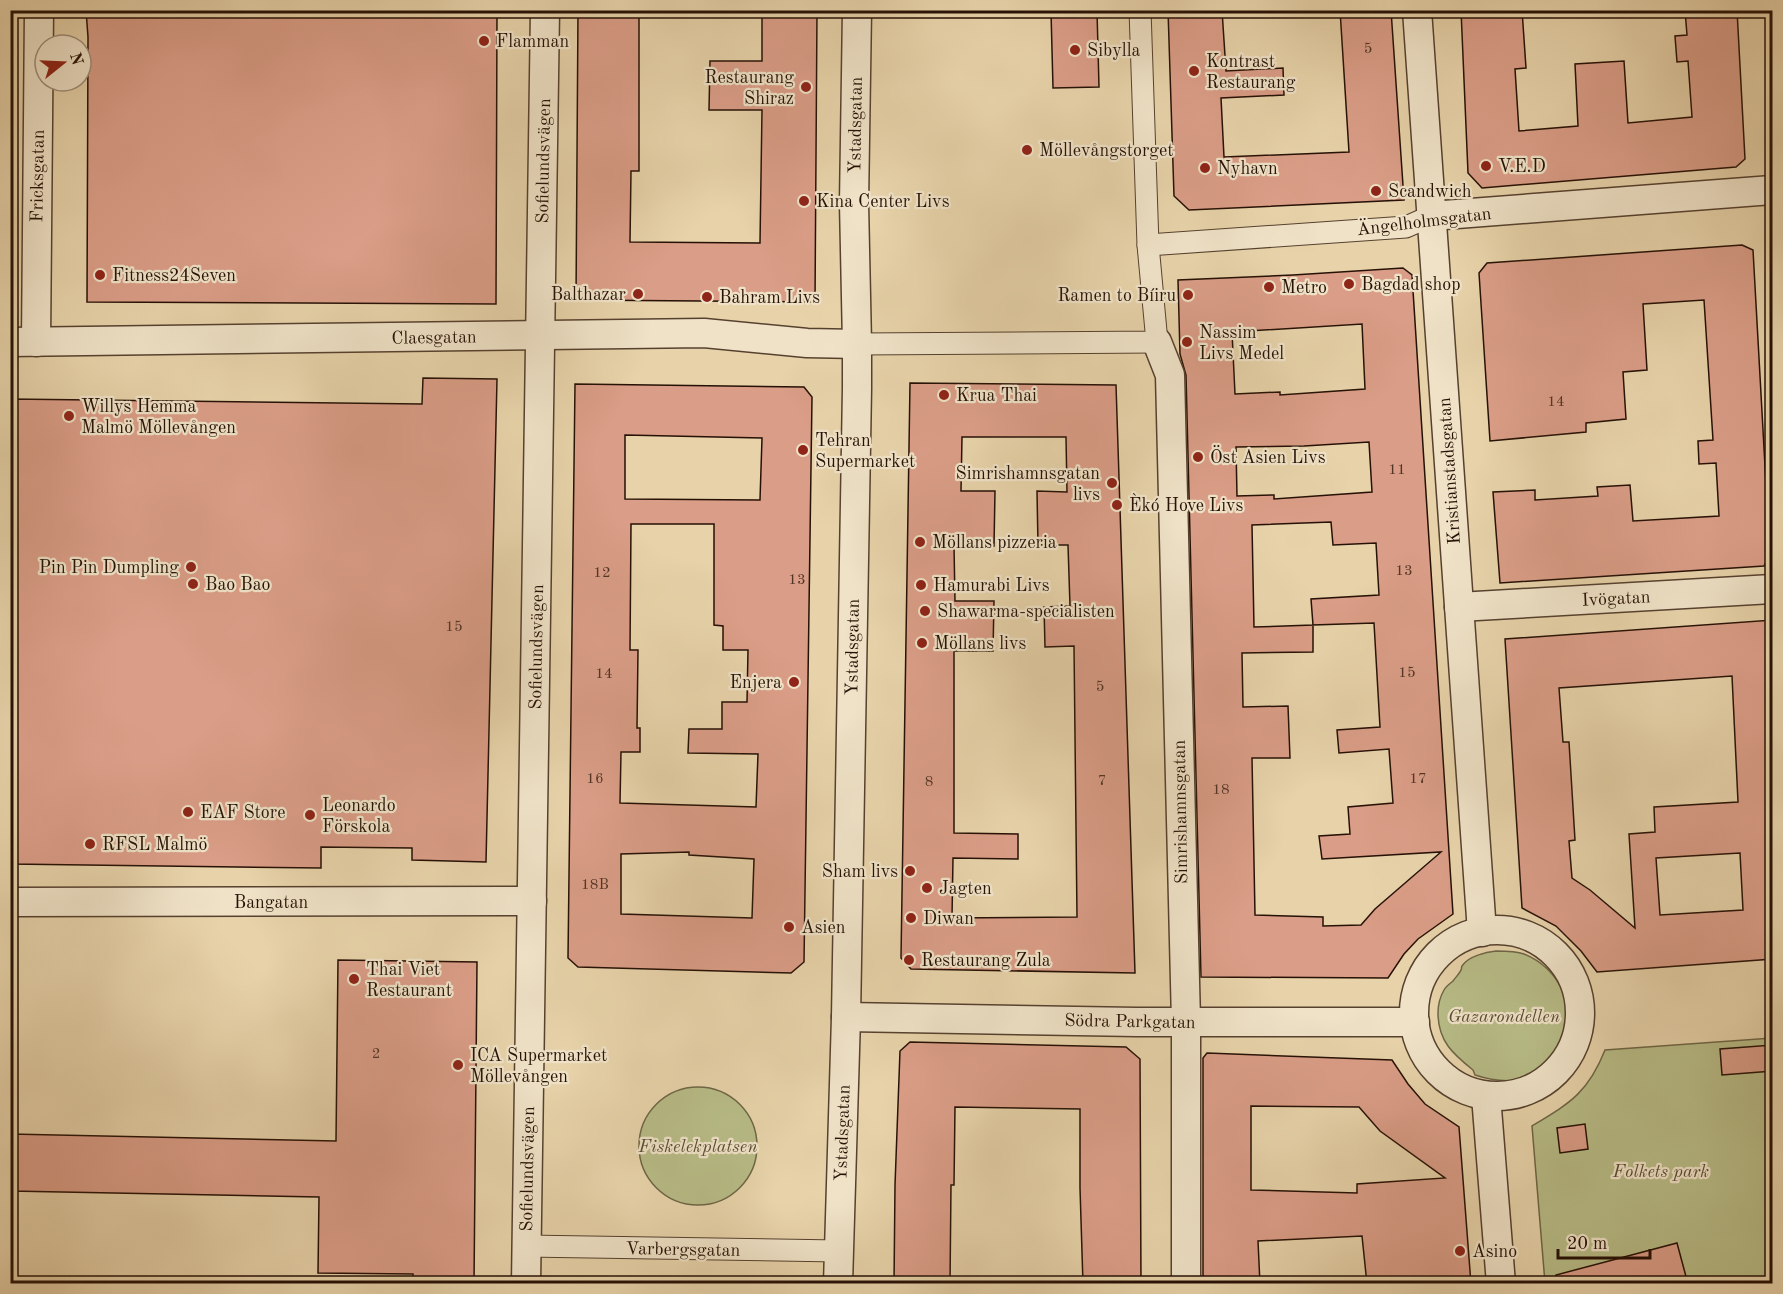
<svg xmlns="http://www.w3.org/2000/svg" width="1783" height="1294" viewBox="0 0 1783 1294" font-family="'Old Standard TT',serif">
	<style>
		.green { fill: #b7bb86; stroke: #6e6646; stroke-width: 1.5 }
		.building { fill: #da9d87; stroke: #261106; stroke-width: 1.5; fill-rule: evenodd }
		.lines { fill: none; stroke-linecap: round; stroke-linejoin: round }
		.pedestrian-casing { stroke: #56412f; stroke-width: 23 }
		.minor-casing { stroke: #56412f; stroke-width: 31 }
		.pedestrian { stroke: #efe2c7; stroke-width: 21 }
		.minor { stroke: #efe2c7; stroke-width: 28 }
		.poi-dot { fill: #8f2418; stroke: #efe2c7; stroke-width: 2 }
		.labels { text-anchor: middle; stroke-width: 4.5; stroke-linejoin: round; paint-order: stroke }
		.number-label { font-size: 15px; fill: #533426 }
		.poi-label { font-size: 18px; fill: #261106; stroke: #efe2c7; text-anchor: start }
		.street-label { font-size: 18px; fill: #261106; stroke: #efe2c7 }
		.park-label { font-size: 18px; font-style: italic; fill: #594c33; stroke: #efe2c7 }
	</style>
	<rect width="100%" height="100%" fill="#e7d2a9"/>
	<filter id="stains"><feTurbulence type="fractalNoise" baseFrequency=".00333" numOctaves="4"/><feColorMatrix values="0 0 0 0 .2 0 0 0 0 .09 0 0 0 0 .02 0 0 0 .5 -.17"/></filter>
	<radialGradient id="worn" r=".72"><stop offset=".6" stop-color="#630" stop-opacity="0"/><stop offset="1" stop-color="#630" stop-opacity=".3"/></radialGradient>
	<!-- green -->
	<g class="green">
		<path d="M 1496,951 C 1505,951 1516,951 1524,954 C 1558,968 1579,1007 1564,1042 L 1560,1043 L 1554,1054 L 1546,1062 L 1548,1064 C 1530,1085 1499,1083 1475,1075 L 1473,1070 C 1453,1054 1438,1041 1438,1013 C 1438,1006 1440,997 1444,990 C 1446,986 1451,983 1453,981 C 1455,978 1460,973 1461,970 C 1462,969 1461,967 1462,966 C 1468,956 1487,952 1496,951 Z"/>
		<path d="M 1772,1038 L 1772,1283 L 1545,1283 L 1532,1126 C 1570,1103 1588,1093 1605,1050 Z"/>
		<circle cx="698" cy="1146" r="59"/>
	</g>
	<!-- building -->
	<g class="building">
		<path d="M 86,10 L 497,10 L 496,304 L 87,302 L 88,37 Z"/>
		<path d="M 578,10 L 639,10 L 639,171 L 631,171 L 630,242 L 760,243 L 762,110 L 709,110 L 710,61 L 762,61 L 762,10 L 817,10 L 815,302 L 576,300 Z"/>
		<path d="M 1168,10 L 1222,10 L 1226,71 L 1283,68 L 1284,95 L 1221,98 L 1224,157 L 1349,152 L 1340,10 L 1391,10 L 1404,200 L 1189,210 L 1174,196 Z"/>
		<path d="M 1461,10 L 1522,10 L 1526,68 L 1515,69 L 1519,131 L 1578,126 L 1575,64 L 1624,61 L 1628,123 L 1692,117 L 1688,61 L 1677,62 L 1675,36 L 1687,35 L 1685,10 L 1737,10 L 1745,159 L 1736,167 L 1482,188 L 1468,173 Z"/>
		<path d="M 1097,11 L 1099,87 L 1053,88 L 1051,12 Z"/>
		<path d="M 1742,245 L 1753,250 L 1770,556 L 1764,566 L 1500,583 L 1493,492 L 1535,490 L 1535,500 L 1598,496 L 1597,487 L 1630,485 L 1633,521 L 1719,516 L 1716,463 L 1699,464 L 1698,441 L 1713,440 L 1704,300 L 1643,304 L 1647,370 L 1623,372 L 1626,419 L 1586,423 L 1586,432 L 1490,441 L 1479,273 L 1487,263 Z"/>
		<path d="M 1403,268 L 1412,275 L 1453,914 L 1418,939 L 1404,954 L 1388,978 L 1201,977 L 1186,375 L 1180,354 L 1178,280 L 1293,275 ZM 1362,324 L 1365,389 L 1280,395 L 1280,392 L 1235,394 L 1232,332 ZM 1369,442 L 1372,492 L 1274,499 L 1274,495 L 1237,496 L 1236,447 L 1304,446 ZM 1331,522 L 1333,545 L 1376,543 L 1379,595 L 1311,599 L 1313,625 L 1254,627 L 1252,525 ZM 1374,623 L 1380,727 L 1337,730 L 1339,753 L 1389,749 L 1393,803 L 1348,807 L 1350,834 L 1319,836 L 1322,859 L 1441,852 L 1375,909 L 1361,925 L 1323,926 L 1323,917 L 1255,915 L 1252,758 L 1290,758 L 1288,706 L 1243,707 L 1242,653 L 1313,652 L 1313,625 Z"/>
		<path d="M 423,378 L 497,379 L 486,862 L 412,860 L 412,848 L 321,847 L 321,868 L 10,864 L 10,399 L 422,404 Z"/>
		<path d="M 910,383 L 1116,385 L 1135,973 L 911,969 L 901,958 ZM 962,437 L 1066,437 L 1067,492 L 1037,491 L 1038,545 L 1068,545 L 1070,606 L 1044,607 L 1045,647 L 1074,646 L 1077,917 L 952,918 L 953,858 L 1018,859 L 1018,834 L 954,833 L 954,651 L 993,651 L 994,601 L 955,601 L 954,546 L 994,546 L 995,491 L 961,491 Z"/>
		<path d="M 575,384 L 804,387 L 812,397 L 804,962 L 791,973 L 578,967 L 568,958 ZM 625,435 L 762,438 L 760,500 L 625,499 ZM 631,524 L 714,524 L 714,625 L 723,626 L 723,650 L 748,650 L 747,702 L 722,702 L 722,729 L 689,729 L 688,753 L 758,754 L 756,807 L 620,803 L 621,752 L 640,752 L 640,728 L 637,728 L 638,650 L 630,650 ZM 689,852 L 689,855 L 754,859 L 752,918 L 621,914 L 621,854 Z"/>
		<path d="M 1773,620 L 1773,959 L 1597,972 L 1581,951 L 1556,926 L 1522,908 L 1505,639 ZM 1732,676 L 1738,802 L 1654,807 L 1655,832 L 1629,834 L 1635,928 L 1590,890 L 1572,878 L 1569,841 L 1575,840 L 1569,742 L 1563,742 L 1559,688 ZM 1740,853 L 1743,910 L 1660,915 L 1656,858 Z"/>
		<path d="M 338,960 L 477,962 L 474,1284 L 413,1284 L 413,1274 L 318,1273 L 319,1197 L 10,1191 L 10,1134 L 336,1141 Z"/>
		<path d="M 910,1042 L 1126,1047 L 1140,1059 L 1141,1284 L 1083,1284 L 1080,1188 L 1080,1109 L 955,1107 L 954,1185 L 951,1185 L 950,1284 L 894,1284 L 895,1185 L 900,1051 Z"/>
		<path d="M 1773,1045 L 1773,1071 L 1722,1075 L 1720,1049 Z"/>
		<path d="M 1207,1053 L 1392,1060 L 1408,1084 L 1425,1104 L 1459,1127 L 1471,1284 L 1367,1284 L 1362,1236 L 1258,1241 L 1260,1284 L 1203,1284 L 1203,1058 ZM 1251,1106 L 1359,1107 L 1380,1131 L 1445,1178 L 1357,1184 L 1357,1193 L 1251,1190 Z"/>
		<path d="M 1585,1124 L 1588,1149 L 1560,1153 L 1557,1128 Z"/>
		<path d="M 1677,1243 L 1688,1284 L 1557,1284 L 1556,1275 Z"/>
	</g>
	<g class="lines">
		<defs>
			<g id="pedestrian">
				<path d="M 1148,245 L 1406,227 L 1431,216"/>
				<path d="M 857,344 L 1157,342 L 1148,245 L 1140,10"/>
				<path d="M 526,1246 L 839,1251"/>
			</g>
			<g id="minor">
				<path d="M 1417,10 L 1482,932"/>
				<path d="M 1431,216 L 1772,190"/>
				<path d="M 10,342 L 704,333 L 807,343 L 857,344"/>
				<path d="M 36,342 L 39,10"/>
				<path d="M 1157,342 L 1170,375 L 1186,1022 L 1186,1284"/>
				<path d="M 1459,607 L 1772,589"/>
				<path d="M 10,902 L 532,901"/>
				<circle cx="1497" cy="1013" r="83"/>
				<path d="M 846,1017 L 1137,1022 L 1415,1022"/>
				<path d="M 1486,1096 L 1501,1284"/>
				<path d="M 526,1284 L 545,10"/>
				<path d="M 838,1284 L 846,1017 L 857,388 L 857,344 L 854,203 L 857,10"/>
			</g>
		</defs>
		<!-- pedestrian casing -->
		<use href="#pedestrian" class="pedestrian-casing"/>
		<!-- minor casing -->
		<use href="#minor" class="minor-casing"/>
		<!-- pedestrian -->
		<use href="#pedestrian" class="pedestrian"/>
		<!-- minor -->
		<use href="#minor" class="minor"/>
	</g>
	<!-- markers -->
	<g class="poi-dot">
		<circle cx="484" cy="41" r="6"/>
		<circle cx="1075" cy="50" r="6"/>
		<circle cx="1194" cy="71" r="6"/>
		<circle cx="806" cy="87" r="6"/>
		<circle cx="1027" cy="150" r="6"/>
		<circle cx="1486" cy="166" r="6"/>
		<circle cx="1205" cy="168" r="6"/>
		<circle cx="1376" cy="191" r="6"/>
		<circle cx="804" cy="201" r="6"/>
		<circle cx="100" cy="275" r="6"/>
		<circle cx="1349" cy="284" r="6"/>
		<circle cx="1269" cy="287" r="6"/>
		<circle cx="638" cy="294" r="6"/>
		<circle cx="1188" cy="295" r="6"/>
		<circle cx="707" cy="297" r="6"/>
		<circle cx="1187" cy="342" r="6"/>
		<circle cx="944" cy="395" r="6"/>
		<circle cx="69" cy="416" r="6"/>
		<circle cx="803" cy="450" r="6"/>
		<circle cx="1198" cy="457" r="6"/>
		<circle cx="1112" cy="483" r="6"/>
		<circle cx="1117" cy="505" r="6"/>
		<circle cx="920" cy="542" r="6"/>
		<circle cx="191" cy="567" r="6"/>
		<circle cx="193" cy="584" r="6"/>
		<circle cx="921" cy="585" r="6"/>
		<circle cx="925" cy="611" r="6"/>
		<circle cx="922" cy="643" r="6"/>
		<circle cx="794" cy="682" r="6"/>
		<circle cx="188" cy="812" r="6"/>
		<circle cx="310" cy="815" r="6"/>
		<circle cx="90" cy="844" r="6"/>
		<circle cx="910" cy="871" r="6"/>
		<circle cx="927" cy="888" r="6"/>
		<circle cx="911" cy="918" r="6"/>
		<circle cx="789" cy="927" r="6"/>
		<circle cx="909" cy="960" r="6"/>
		<circle cx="354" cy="979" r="6"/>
		<circle cx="458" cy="1065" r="6"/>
		<circle cx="1460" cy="1251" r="6"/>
	</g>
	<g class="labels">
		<!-- number labels -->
		<g class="number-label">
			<text x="1368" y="53">5</text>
			<text x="1556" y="406">14</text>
			<text x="1397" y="474">11</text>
			<text x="1404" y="575">13</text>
			<text x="602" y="577">12</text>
			<text x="797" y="584">13</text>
			<text x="454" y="631">15</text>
			<text x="1407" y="677">15</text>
			<text x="604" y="678">14</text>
			<text x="1100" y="691">5</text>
			<text x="595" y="783">16</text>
			<text x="1418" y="783">17</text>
			<text x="1102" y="785">7</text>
			<text x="929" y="786">8</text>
			<text x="1221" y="794">18</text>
			<text x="595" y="889">18B</text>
			<text x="376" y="1058">2</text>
		</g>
		<!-- poi labels -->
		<g class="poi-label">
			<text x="496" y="47">Flamman</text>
			<text x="1087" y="56">Sibylla</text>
			<text x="1206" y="67">Kontrast<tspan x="1206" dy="21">Restaurang</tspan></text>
			<text x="794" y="83" text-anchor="end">Restaurang<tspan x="794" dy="21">Shiraz</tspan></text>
			<text x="1039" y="156">Möllevångstorget</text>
			<text x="1498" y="172">V.E.D</text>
			<text x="1217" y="174">Nyhavn</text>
			<text x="1388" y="197">Scandwich</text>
			<text x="816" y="207">Kina Center Livs</text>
			<text x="112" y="281">Fitness24Seven</text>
			<text x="1361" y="290">Bagdad shop</text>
			<text x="1281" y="293">Metro</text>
			<text x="626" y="300" text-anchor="end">Balthazar</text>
			<text x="1176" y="301" text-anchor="end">Ramen to Bíiru</text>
			<text x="719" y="303">Bahram Livs</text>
			<text x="1199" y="338">Nassim<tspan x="1199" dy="21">Livs Medel</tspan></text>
			<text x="956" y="401">Krua Thai</text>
			<text x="81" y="412">Willys Hemma<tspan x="81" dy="21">Malmö Möllevången</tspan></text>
			<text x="815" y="446">Tehran<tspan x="815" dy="21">Supermarket</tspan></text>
			<text x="1210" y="463">Öst Asien Livs</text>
			<text x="1100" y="479" text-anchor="end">Simrishamnsgatan<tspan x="1100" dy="21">livs</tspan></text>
			<text x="1129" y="511">Èkó Hove Livs</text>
			<text x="932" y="548">Möllans pizzeria</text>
			<text x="179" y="573" text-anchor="end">Pin Pin Dumpling</text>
			<text x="205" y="590">Bao Bao</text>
			<text x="933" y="591">Hamurabi Livs</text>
			<text x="937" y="617">Shawarma-specialisten</text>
			<text x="934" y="649">Möllans livs</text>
			<text x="782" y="688" text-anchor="end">Enjera</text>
			<text x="322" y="811">Leonardo<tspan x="322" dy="21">Förskola</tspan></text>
			<text x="200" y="818">EAF Store</text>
			<text x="102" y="850">RFSL Malmö</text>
			<text x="898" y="877" text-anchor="end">Sham livs</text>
			<text x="939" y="894">Jagten</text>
			<text x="923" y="924">Diwan</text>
			<text x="801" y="933">Asien</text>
			<text x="921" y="966">Restaurang Zula</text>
			<text x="366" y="975">Thai Viet<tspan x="366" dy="21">Restaurant</tspan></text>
			<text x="470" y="1061">ICA Supermarket<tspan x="470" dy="21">Möllevången</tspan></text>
			<text x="1472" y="1257">Asino</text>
		</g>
		<!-- street labels -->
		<g class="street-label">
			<text transform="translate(855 125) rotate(-89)" y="6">Ystadsgatan</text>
			<text transform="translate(543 161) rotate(-89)" y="6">Sofielundsvägen</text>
			<text transform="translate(37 176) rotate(-89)" y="6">Fricksgatan</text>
			<text transform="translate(1424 221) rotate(-7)" y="6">Ängelholmsgatan</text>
			<text transform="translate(434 337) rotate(-1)" y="6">Claesgatan</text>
			<text transform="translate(1449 471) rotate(-94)" y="6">Kristianstadsgatan</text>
			<text transform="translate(1616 598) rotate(-3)" y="6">Ivögatan</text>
			<text transform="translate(536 647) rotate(-89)" y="6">Sofielundsvägen</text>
			<text transform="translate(852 647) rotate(-89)" y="6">Ystadsgatan</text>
			<text transform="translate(1180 812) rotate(-91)" y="6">Simrishamnsgatan</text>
			<text x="271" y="908">Bangatan</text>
			<text transform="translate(1130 1021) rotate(1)" y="6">Södra Parkgatan</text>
			<text transform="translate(842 1133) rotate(-88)" y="6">Ystadsgatan</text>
			<text transform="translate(527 1169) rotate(-89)" y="6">Sofielundsvägen</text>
			<text transform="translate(683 1249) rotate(1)" y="6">Varbergsgatan</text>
		</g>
		<!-- park labels -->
		<g class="park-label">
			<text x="1504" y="1022">Gazarondellen</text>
			<text x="698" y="1152">Fiskelekplatsen</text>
			<text x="1661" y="1177">Folkets park</text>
		</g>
	</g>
	<!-- margin -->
	<rect width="1783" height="1294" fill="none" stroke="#e7d2a9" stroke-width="36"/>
	<rect x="12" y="12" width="1759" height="1270" fill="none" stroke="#261106" stroke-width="3"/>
	<rect x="18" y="18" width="1747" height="1258" fill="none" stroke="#261106" stroke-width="1.5"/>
	<!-- north arrow -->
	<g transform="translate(63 63) rotate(72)"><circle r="28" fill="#efe2c7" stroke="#9f8e7a" stroke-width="1.5"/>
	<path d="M0-4.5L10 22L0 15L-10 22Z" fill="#8f2418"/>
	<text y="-9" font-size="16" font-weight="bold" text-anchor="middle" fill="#261106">N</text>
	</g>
	<!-- scale -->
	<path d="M1558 1249v9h92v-9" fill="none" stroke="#261106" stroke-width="3"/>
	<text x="1567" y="1249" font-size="18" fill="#261106" stroke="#efe2c7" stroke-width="4.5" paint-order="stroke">20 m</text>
	<rect width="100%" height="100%" filter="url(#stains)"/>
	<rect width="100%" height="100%" fill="url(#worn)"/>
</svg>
